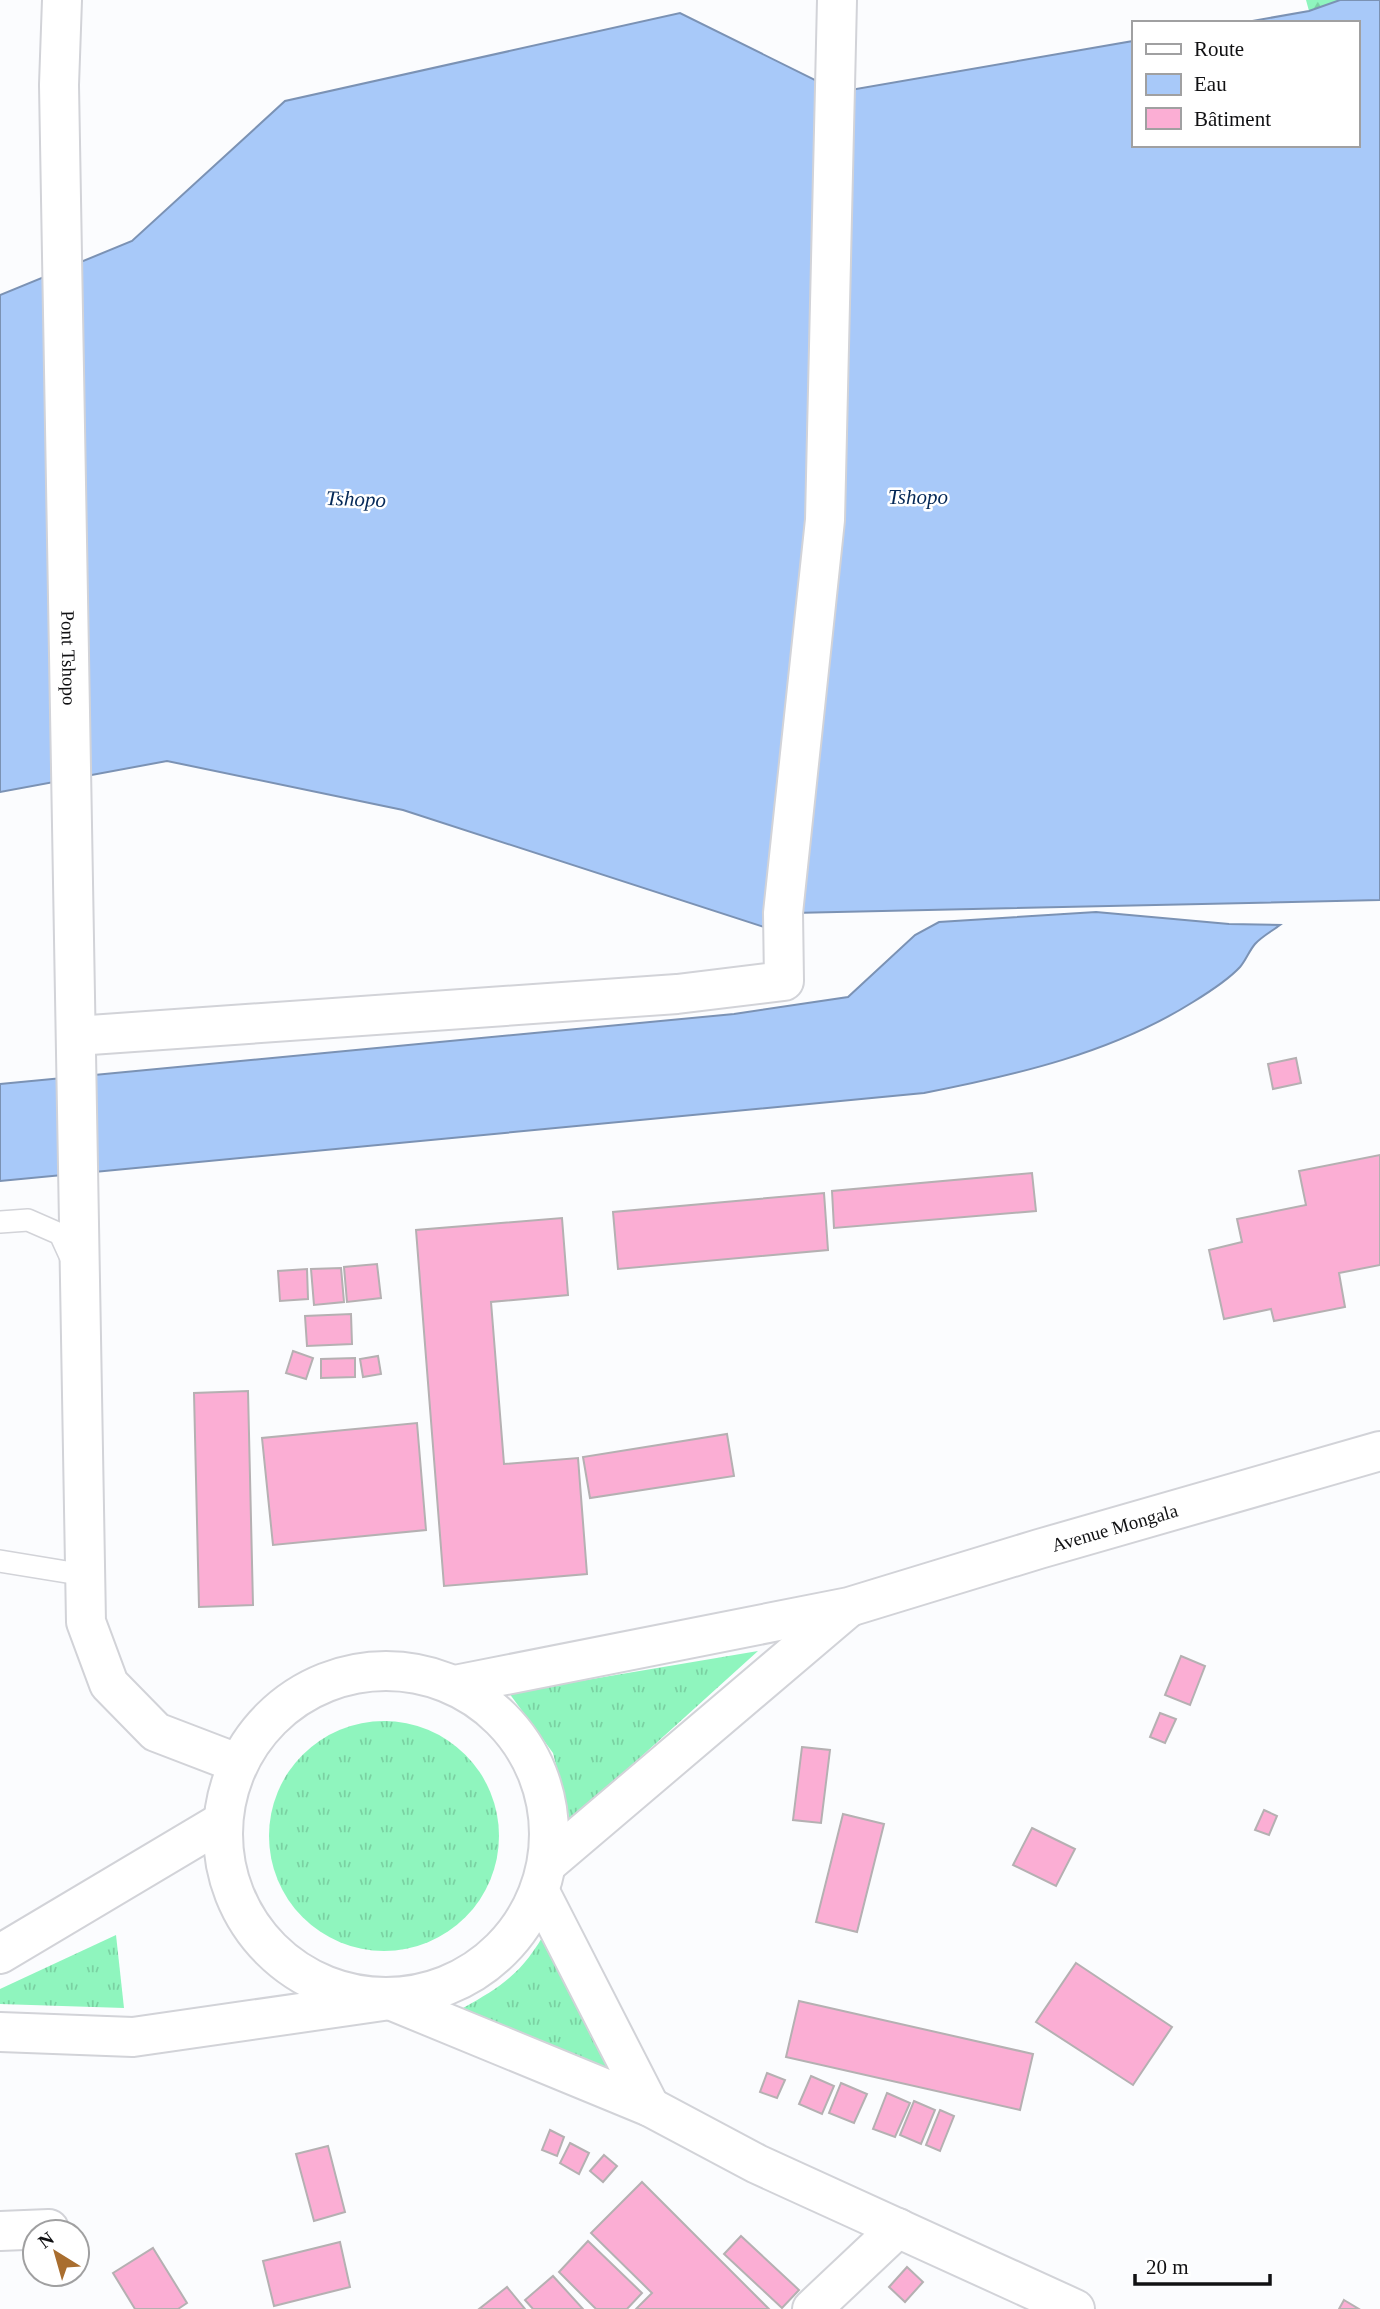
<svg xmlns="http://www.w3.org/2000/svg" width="1380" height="2309" viewBox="0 0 1380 2309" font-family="Georgia,serif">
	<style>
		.grass { fill: url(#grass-tufts) }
		.forest { fill: url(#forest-firs) }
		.water { fill: #a8c9f9; stroke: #7b92b4; stroke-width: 2 }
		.building { fill: #fbaed4; stroke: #b5b0b2; stroke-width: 2 }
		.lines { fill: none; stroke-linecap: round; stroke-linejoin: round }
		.lane-casing { stroke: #d2d3d8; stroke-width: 24 }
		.street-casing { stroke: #d2d3d8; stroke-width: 42 }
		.secondary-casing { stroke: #d2d3d8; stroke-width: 42 }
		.highway-casing { stroke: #d2d3d8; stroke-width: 42 }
		.lane { stroke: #fff; stroke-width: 21 }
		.street { stroke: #fff; stroke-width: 38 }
		.secondary { stroke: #fff; stroke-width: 38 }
		.highway { stroke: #fff; stroke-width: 38 }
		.labels { text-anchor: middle; stroke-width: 5; stroke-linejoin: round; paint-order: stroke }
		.street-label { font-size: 19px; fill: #111113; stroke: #fff }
		.water-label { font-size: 21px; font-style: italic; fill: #042857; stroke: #fff }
	</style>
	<defs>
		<pattern id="grass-tufts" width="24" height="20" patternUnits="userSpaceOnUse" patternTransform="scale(1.75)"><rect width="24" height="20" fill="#8ff5be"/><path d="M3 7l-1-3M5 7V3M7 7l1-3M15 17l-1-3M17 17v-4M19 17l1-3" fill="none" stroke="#7ad1a2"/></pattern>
		<pattern id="forest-firs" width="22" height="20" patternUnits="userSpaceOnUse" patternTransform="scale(1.75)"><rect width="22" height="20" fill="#8ff5be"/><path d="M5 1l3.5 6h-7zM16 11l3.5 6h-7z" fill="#7ad1a2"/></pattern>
	</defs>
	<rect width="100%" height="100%" fill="#fbfcfe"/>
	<!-- grass -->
	<g class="grass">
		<path d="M 758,1651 L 570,1821 L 553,1753 L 509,1693 Z"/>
		<circle cx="384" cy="1836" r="115"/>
		<path d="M 548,1927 L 621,2069 L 608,2081 L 463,2008 C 505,1985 525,1970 548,1927 Z"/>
		<path d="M 116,1935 L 124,2008 L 0,2004 L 0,1989 Z"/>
	</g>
	<!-- forest -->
	<path class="forest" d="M 1306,0 L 1380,0 L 1309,11 Z"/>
	<!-- water -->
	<g class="water">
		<path d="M 1340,0 L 1380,0 L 1380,900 L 792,913 L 764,927 L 403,810 L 167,761 L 0,792 L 0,295 L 132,241 L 285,101 L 680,13 L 839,92 L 1133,41 L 1133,145 L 1357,145 L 1357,23 L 1241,23 L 1309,11 Z"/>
		<path d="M 1096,912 L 1229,924 L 1280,925 C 1272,931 1261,937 1255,944 C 1249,951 1246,960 1240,967 C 1229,979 1206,994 1193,1002 C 1112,1053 1016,1075 924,1093 L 0,1181 L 0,1084 L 734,1014 L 848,997 L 915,935 L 939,922 Z"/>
	</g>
	<!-- building -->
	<g class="building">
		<path d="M 1296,1058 L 1301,1083 L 1273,1089 L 1268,1064 Z"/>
		<path d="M 1380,1155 L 1380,1265 L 1339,1273 L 1345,1307 L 1274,1321 L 1271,1309 L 1224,1319 L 1209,1250 L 1242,1242 L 1237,1219 L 1306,1205 L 1299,1171 Z"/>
		<path d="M 1032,1173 L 1036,1211 L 834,1228 L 832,1191 Z"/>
		<path d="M 824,1193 L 828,1250 L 618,1269 L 613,1212 Z"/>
		<path d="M 562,1218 L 568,1295 L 491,1302 L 504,1464 L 578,1458 L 587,1574 L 444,1586 L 416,1230 Z"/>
		<path d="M 377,1264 L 381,1298 L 347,1302 L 344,1267 Z"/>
		<path d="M 341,1268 L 344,1302 L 314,1305 L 311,1269 Z"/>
		<path d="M 307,1269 L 308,1299 L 280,1301 L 278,1271 Z"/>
		<path d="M 351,1314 L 352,1344 L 307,1346 L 305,1316 Z"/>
		<path d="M 293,1351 L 313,1358 L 306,1379 L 286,1373 Z"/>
		<path d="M 378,1356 L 381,1374 L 363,1377 L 360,1359 Z"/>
		<path d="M 355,1358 L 355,1377 L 321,1378 L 321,1359 Z"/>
		<path d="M 248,1391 L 253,1605 L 199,1607 L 194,1393 Z"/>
		<path d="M 417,1423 L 426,1530 L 273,1545 L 262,1438 Z"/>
		<path d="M 727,1434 L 734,1476 L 590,1498 L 583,1457 Z"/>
		<path d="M 1181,1656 L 1205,1666 L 1190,1705 L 1165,1695 Z"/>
		<path d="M 1160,1713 L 1176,1719 L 1165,1743 L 1150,1737 Z"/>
		<path d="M 802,1747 L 830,1750 L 821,1823 L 793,1820 Z"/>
		<path d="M 1264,1810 L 1277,1816 L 1269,1835 L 1255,1830 Z"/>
		<path d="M 843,1814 L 884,1824 L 857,1932 L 816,1922 Z"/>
		<path d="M 1032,1828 L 1075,1849 L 1056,1886 L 1013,1865 Z"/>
		<path d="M 1076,1963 L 1172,2027 L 1133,2085 L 1036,2022 Z"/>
		<path d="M 799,2001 L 1033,2054 L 1020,2110 L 786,2057 Z"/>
		<path d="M 767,2073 L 785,2080 L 777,2098 L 760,2092 Z"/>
		<path d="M 811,2076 L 834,2086 L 822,2114 L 799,2104 Z"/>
		<path d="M 841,2083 L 867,2094 L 854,2123 L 829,2113 Z"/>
		<path d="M 887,2093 L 910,2103 L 895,2137 L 873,2129 Z"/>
		<path d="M 914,2101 L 935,2110 L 921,2144 L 900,2135 Z"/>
		<path d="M 940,2110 L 954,2116 L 940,2151 L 926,2145 Z"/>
		<path d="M 550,2130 L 564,2137 L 557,2156 L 542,2150 Z"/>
		<path d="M 570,2143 L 589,2153 L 579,2174 L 560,2163 Z"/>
		<path d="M 328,2146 L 345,2212 L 314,2221 L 296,2154 Z"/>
		<path d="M 604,2155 L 617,2166 L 603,2182 L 590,2171 Z"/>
		<path d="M 642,2182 L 769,2309 L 636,2309 L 652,2293 L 591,2233 Z"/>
		<path d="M 741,2236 L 799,2290 L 782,2308 L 724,2254 Z"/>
		<path d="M 588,2241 L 642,2293 L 627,2309 L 596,2309 L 559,2272 Z"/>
		<path d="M 340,2242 L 350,2287 L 274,2306 L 263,2261 Z"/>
		<path d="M 153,2248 L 187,2303 L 178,2309 L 135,2309 L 113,2273 Z"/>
		<path d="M 907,2267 L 923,2282 L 905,2302 L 889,2287 Z"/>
		<path d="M 553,2276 L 583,2309 L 533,2309 L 525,2300 Z"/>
		<path d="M 507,2287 L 525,2309 L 479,2309 Z"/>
		<path d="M 1344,2300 L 1359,2309 L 1339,2309 Z"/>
	</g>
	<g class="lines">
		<defs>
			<g id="lane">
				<path d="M 0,1222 L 28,1220 L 60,1234 L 71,1258"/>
				<path d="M 0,1561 L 85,1575"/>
			</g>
			<g id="street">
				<path d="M 76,1036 L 677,994 L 784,981 L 783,913 L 825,520 L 837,0"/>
				<path d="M 0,2231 L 49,2229"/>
				<path d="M 812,2309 L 898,2228"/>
			</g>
			<g id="secondary">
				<path id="s1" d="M 455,1685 L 849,1607 L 1039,1549 L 1380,1451"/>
				<path d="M 548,1863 L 848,1608"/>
				<path d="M 0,1954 L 220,1823"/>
				<path d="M 0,2032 L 133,2037 L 390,2000"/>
			</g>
			<g id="highway">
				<path id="s2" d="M 62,0 L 59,85 L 86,1622 L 109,1684 L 156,1732 L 237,1763"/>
				<circle cx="386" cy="1834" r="163"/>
				<path d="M 540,1892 L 650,2107"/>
				<path d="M 390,2000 L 650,2107 L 757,2164 L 1075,2309"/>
			</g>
		</defs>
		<!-- lane casing -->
		<use href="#lane" class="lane-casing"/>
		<!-- street casing -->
		<use href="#street" class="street-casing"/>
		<!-- secondary casing -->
		<use href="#secondary" class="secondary-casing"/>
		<!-- highway casing -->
		<use href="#highway" class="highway-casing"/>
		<!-- lane -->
		<use href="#lane" class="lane"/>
		<!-- street -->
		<use href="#street" class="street"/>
		<!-- secondary -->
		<use href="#secondary" class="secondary"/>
		<!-- highway -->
		<use href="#highway" class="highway"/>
	</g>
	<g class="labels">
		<!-- street labels -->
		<g class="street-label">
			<text dy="7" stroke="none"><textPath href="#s2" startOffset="658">Pont Tshopo</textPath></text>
			<text dy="7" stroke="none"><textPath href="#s1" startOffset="679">Avenue Mongala</textPath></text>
		</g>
		<!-- water labels -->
		<g class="water-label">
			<text x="918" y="504">Tshopo</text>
			<text transform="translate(356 499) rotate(2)" y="7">Tshopo</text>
		</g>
	</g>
	<!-- legend -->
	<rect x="1132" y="21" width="228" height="126" fill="#ffffff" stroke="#a0a0a1" stroke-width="2"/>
	<rect x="1146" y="44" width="35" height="10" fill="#ffffff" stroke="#a0a0a1" stroke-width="2"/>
	<text x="1194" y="56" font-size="21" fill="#111113">Route</text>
	<rect x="1146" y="74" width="35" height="21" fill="#a8c9f9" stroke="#a0a0a1" stroke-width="2"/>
	<text x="1194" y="91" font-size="21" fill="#111113">Eau</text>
	<rect x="1146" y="108" width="35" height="21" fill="#fbaed4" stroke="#a0a0a1" stroke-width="2"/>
	<text x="1194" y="126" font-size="21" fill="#111113">Bâtiment</text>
	<!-- north arrow -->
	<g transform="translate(56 2253) rotate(323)"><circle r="33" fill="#ffffff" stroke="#a0a0a1" stroke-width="2"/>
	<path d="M0-5L12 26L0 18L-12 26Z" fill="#a96e2f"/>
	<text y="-10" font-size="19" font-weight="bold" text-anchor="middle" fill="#111113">N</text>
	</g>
	<!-- scale -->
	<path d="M1135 2274v10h135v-10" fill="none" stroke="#111113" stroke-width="3.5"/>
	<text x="1146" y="2274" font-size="21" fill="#111113" stroke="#ffffff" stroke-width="5" paint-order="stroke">20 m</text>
</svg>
